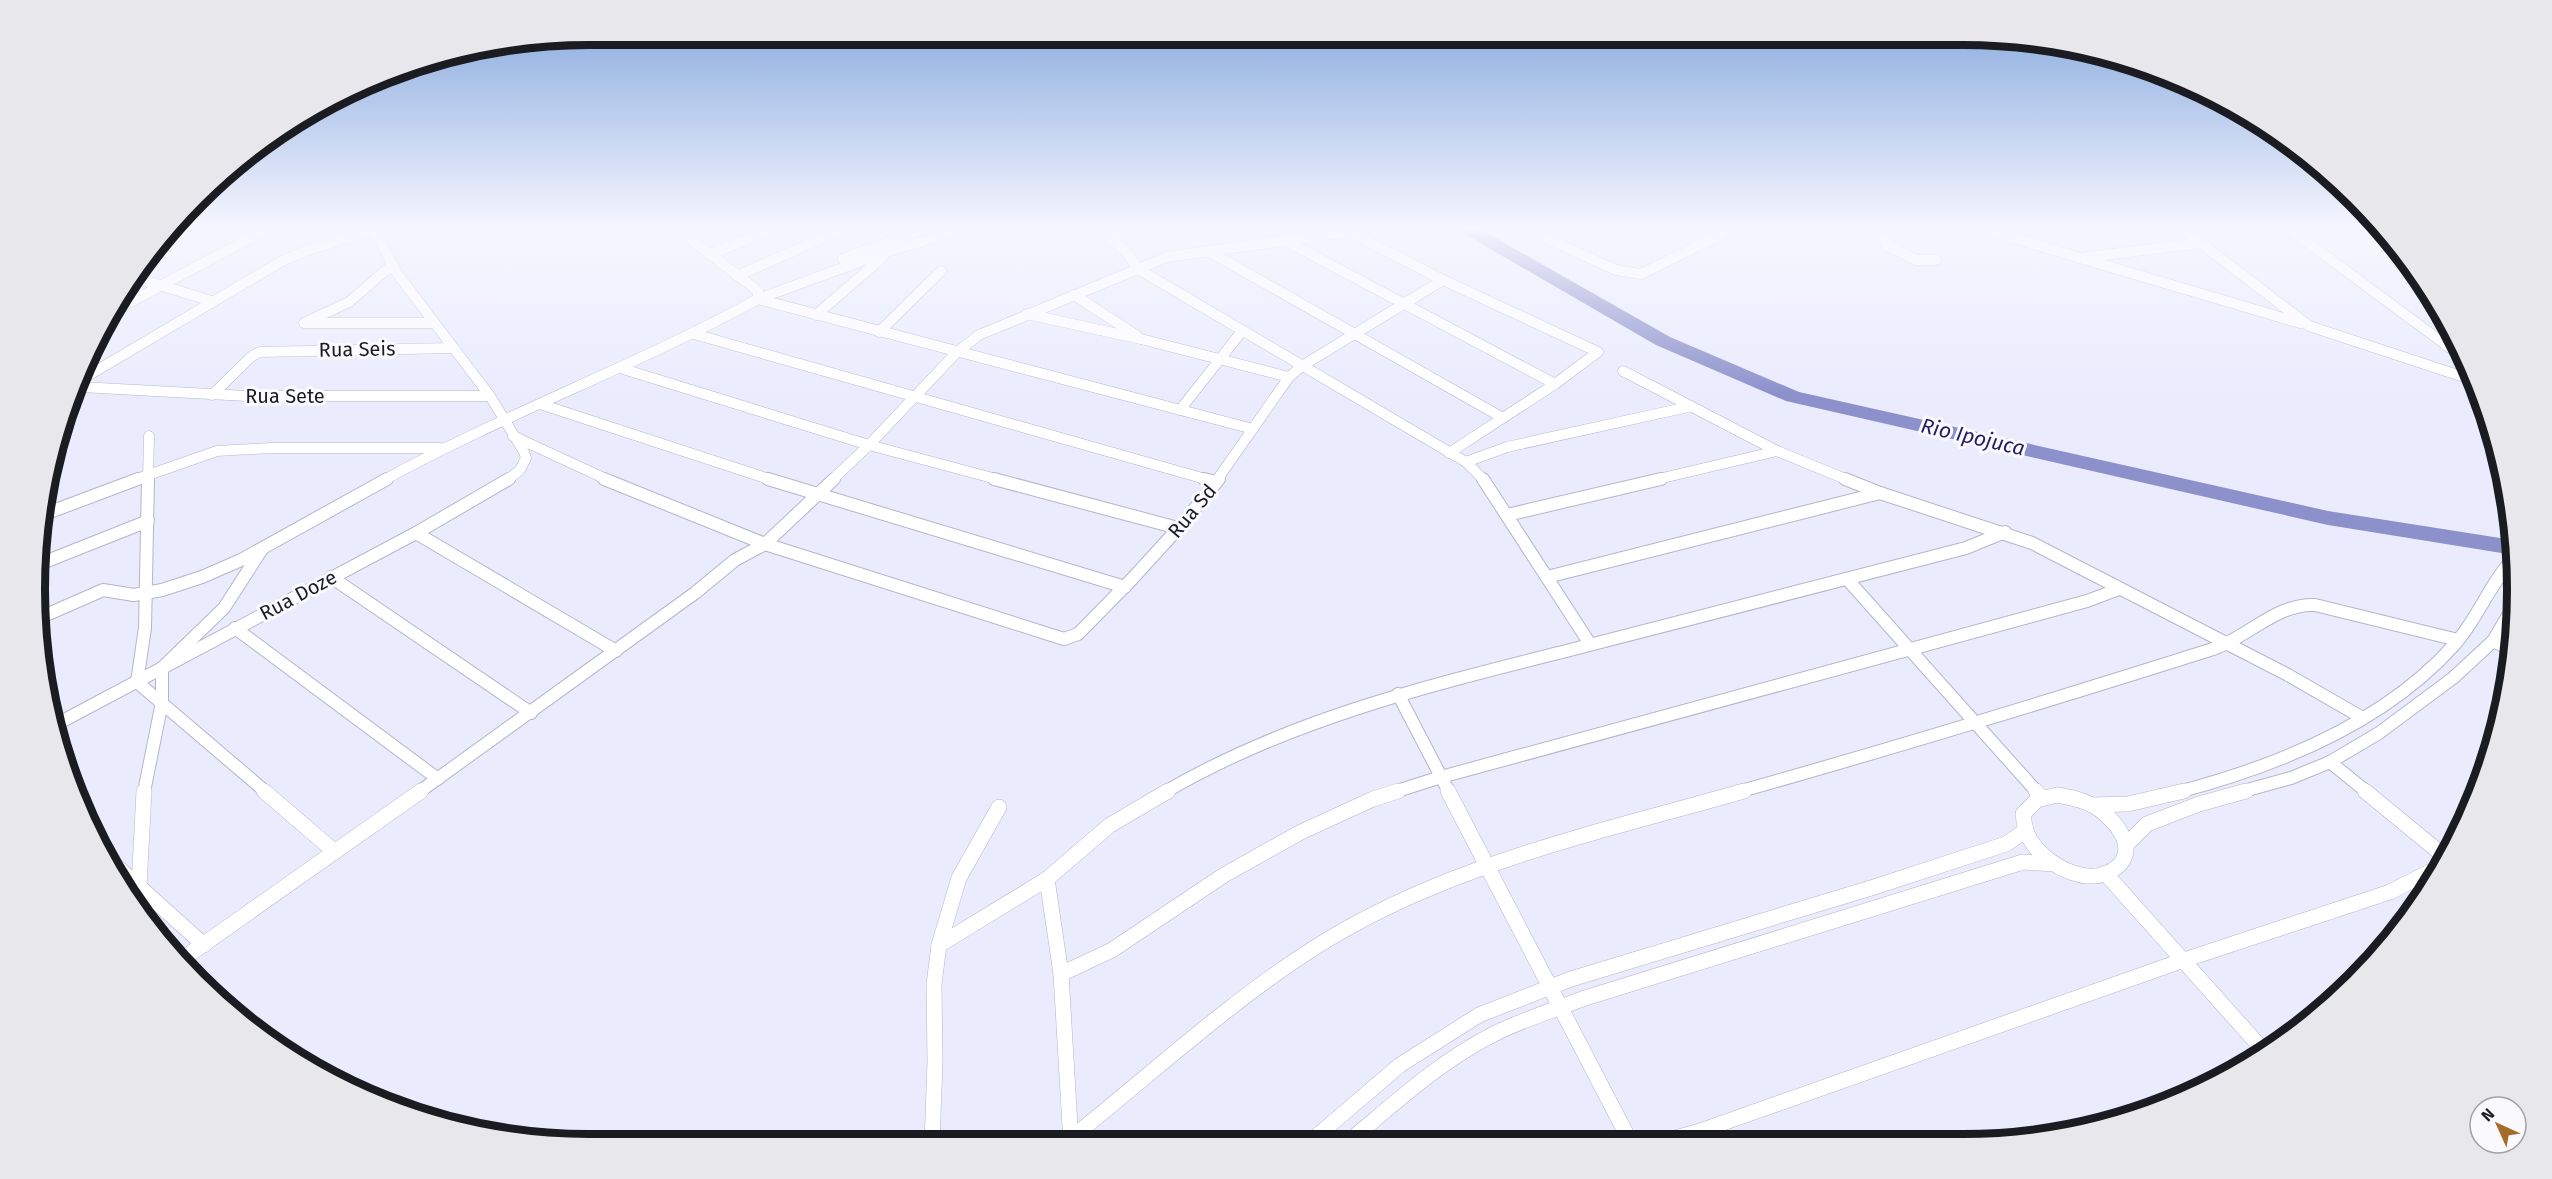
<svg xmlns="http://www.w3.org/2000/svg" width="2552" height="1179" viewBox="0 0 2552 1179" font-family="'Fira Sans',sans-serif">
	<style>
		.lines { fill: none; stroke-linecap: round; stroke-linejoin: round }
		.river { fill: #8c91cb; fill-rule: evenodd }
		.minor-far2-casing { stroke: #b4b6c7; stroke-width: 11 }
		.minor-far1-casing { stroke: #b4b6c7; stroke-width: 14 }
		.minor-casing { stroke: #b4b6c7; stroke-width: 16 }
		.minor-far2 { stroke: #fff; stroke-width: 10 }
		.minor-far1 { stroke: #fff; stroke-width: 12 }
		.minor { stroke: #fff; stroke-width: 15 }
		.labels { text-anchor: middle; stroke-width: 6; stroke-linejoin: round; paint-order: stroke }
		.street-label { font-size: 20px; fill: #1b1c22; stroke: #fafafe }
		.water-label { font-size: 21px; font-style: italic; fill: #221d61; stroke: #fafafe }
		.rim { fill: none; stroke: #1b1c22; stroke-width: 8 }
	</style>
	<rect width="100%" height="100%" fill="#eaecfe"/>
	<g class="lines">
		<!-- river -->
		<path class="river" d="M 1459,228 L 1478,228 L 1670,337 L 1799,392 L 2328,511 L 2513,540 L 2514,555 L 2328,525 L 1786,401 L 1656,345 L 1461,232 Z"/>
		<defs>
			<g id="minor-far2">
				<path d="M 374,228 L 396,272 L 490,396 L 524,452 L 526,458 L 520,470 L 507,480"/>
				<path d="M 676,228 L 758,291"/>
				<path d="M 885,228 L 900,237"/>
				<path d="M 1100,228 L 1127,253 L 1138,269 L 1466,462 L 1484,480"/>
				<path d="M 1524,228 L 1616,270 L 1641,274 L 1734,228"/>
				<path d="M 1903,228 L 1884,241 L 1886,245 L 1916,260 L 1936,260"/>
				<path d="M 1982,228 L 2080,258 L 2200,243"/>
				<path d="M 2181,228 L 2309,326 L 2476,381"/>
				<path d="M 2288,228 L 2465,359"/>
				<path d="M 684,234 L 701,228"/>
				<path d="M 2297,234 L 2351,228"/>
				<path d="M 168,241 L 193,228"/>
				<path d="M 1286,241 L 1555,384"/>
				<path d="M 1208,251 L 1503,418"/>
				<path d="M 711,254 L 774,228"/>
				<path d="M 2080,258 L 2300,323"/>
				<path d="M 843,259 L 925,228"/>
				<path d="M 392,265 L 349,302 L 304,323 L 434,323"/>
				<path d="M 737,276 L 845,228"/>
				<path d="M 137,278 L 211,301"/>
				<path d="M 1074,295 L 1136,335"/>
				<path d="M 758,299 L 1253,429"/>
				<path d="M 758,299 L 889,251 L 969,228"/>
				<path d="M 108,314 L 269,228"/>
				<path d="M 1027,314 L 1141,339 L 1289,377"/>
				<path d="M 816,315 L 883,257"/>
				<path d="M 879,332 L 941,271"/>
				<path d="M 694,334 L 1209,480"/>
				<path d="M 620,368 L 869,445 L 1000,480"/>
				<path d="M 1623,371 L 1777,451 L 1848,480"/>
				<path d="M 84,378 L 282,261 L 308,250 L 374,230"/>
				<path d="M 81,387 L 247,396 L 490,396"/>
				<path d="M 212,395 L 252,356 L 260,352 L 453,348"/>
				<path d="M 540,404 L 772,480"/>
				<path d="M 1180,410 L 1242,331"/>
				<path d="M 513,436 L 608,480"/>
				<path d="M 1466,462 L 1507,447 L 1688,407"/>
				<path d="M 134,480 L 217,451 L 271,448 L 441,448"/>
				<path d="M 148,480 L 149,436"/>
				<path d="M 384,480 C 506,413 636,366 758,299 L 758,291"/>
				<path d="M 832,480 L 869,445 L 958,351 L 979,335 L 1167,257 L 1354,231 L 1367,241 L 1443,280 L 1598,352 L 1555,384 L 1449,453"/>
				<path d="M 1217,480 L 1289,377 L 1302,366 L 1443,280"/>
				<path d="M 1654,480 L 1777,451"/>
			</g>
			<g id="minor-far1">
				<path d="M 148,479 L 145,628 L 137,682 L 266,792"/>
				<path d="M 604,479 L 765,544 L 1064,639 L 1078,634 L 1132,579 L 1184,522 L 1219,479"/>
				<path d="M 768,479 L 1125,587"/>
				<path d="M 994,479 L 1178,528"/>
				<path d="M 1204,479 L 1216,482"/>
				<path d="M 1483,479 L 1590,644"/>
				<path d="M 1845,479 L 1880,493 L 2032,543 L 2288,675 L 2361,717"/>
				<path d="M 42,515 L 138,479"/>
				<path d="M 1507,515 L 1661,479"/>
				<path d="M 416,533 L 616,651"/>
				<path d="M 37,565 L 148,521"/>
				<path d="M 331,577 L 531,713"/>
				<path d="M 1547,577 L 1880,493"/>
				<path d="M 1847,579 L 2037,792"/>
				<path d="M 37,619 L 103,590 L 134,595 L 162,590 L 202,577 L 241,560 L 387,479"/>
				<path d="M 235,628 L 438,779"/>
				<path d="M 2493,641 L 2512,650"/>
				<path d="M 1398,694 L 1449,792"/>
				<path d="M 55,725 L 416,533 L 509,479"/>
				<path d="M 2330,762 L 2367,792"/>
				<path d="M 144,792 L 162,702 L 162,668 L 224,608 L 262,549"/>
				<path d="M 419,792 L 695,593 L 735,560 L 765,544 L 834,479"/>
				<path d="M 1165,792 C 1290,719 1431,685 1570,650 C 1702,616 1834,582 1966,548 L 2005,532"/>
				<path d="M 1394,792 L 1441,777 L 2087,601 L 2119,589"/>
				<path d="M 1738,792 C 1897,747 2055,699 2213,649 C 2248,637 2277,603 2315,605 L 2458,640"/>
				<path d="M 2178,792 C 2278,766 2385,723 2455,644 C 2478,618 2490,583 2514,558"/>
				<path d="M 2240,792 L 2291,778 L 2330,762 L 2379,733 L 2453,678 L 2493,641 L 2510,612 L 2517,583"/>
			</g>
			<g id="minor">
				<path d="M 264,791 L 335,852"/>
				<path d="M 1448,791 L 1630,1141"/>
				<path d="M 2036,791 L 2041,797"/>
				<path d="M 2365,791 L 2444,856"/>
				<path d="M 2057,795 C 2069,797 2081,799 2092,805 C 2111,815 2141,847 2117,867 C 2091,889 2050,867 2033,844 C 2026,835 2024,825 2023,814 L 2037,800 Z"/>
				<path d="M 2092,805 L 2128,804 L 2184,791"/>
				<path d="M 2126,845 L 2147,824 L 2199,804 L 2246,791"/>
				<path d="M 104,855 L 204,945"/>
				<path d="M 2105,873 L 2264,1051"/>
				<path d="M 1047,879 L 1061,974 L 1071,1143"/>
				<path d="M 139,887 L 144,791"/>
				<path d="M 939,945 L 1047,879 L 1110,825 L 1168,791"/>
				<path d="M 184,958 L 421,791"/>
				<path d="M 1061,974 L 1112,950 L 1224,875 L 1301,832 L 1373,799 L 1398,791"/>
				<path d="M 1071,1138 C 1149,1076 1227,1004 1311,950 C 1440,866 1597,833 1744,791"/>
				<path d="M 1665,1141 L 1700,1131 L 2184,960 L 2390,892 L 2437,868"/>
				<path d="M 1310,1142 L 1400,1065 L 1479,1015 L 1571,979 L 1871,888 L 2006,844 L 2025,831"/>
				<path d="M 1348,1142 C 1394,1104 1439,1062 1492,1035 C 1521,1020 1552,1011 1582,999 L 2023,862 L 2055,864"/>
				<path d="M 932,1143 L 935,1062 L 934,984 L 939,945 L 959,878 L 999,807"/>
			</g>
		</defs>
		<!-- minor-far2 casing -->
		<use href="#minor-far2" class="minor-far2-casing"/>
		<!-- minor-far1 casing -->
		<use href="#minor-far1" class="minor-far1-casing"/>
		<!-- minor casing -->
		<use href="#minor" class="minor-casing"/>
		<!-- minor-far2 -->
		<use href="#minor-far2" class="minor-far2"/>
		<!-- minor-far1 -->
		<use href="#minor-far1" class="minor-far1"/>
		<!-- minor -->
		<use href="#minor" class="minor"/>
	</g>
	<!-- sky -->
	<linearGradient id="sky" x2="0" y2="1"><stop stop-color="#83a6dc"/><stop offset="0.58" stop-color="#f6f6ff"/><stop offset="1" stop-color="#f6f6ff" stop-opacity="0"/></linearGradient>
	<rect width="2552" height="393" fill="url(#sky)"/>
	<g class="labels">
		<!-- street labels -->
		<g class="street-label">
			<text transform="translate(357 349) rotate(-1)" y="7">Rua Seis</text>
			<text x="285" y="403">Rua Sete</text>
			<text transform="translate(1192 511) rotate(-50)" y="7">Rua Sd</text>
			<text transform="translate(298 595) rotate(-28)" y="7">Rua Doze</text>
		</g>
		<!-- water labels -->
		<g class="water-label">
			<text transform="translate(1973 437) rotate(13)" y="7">Rio Ipojuca</text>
		</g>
	</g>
	<!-- crop -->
	<path d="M0 0H2552V1179H0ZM589 45H1963A544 544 0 0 1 2507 589V590A544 544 0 0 1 1963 1134H589A544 544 0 0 1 45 590V589A544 544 0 0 1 589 45Z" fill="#e8e8ec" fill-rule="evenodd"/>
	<path class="rim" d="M589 45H1963A544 544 0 0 1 2507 589V590A544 544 0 0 1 1963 1134H589A544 544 0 0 1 45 590V589A544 544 0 0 1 589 45Z"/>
	<!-- north arrow -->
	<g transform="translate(2498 1125) rotate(315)"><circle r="28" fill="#fafafe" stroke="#a1a1a6" stroke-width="1.5"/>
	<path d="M0-4.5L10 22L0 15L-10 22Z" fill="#a46b2a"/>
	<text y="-9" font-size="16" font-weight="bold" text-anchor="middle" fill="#1b1c22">N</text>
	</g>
</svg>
